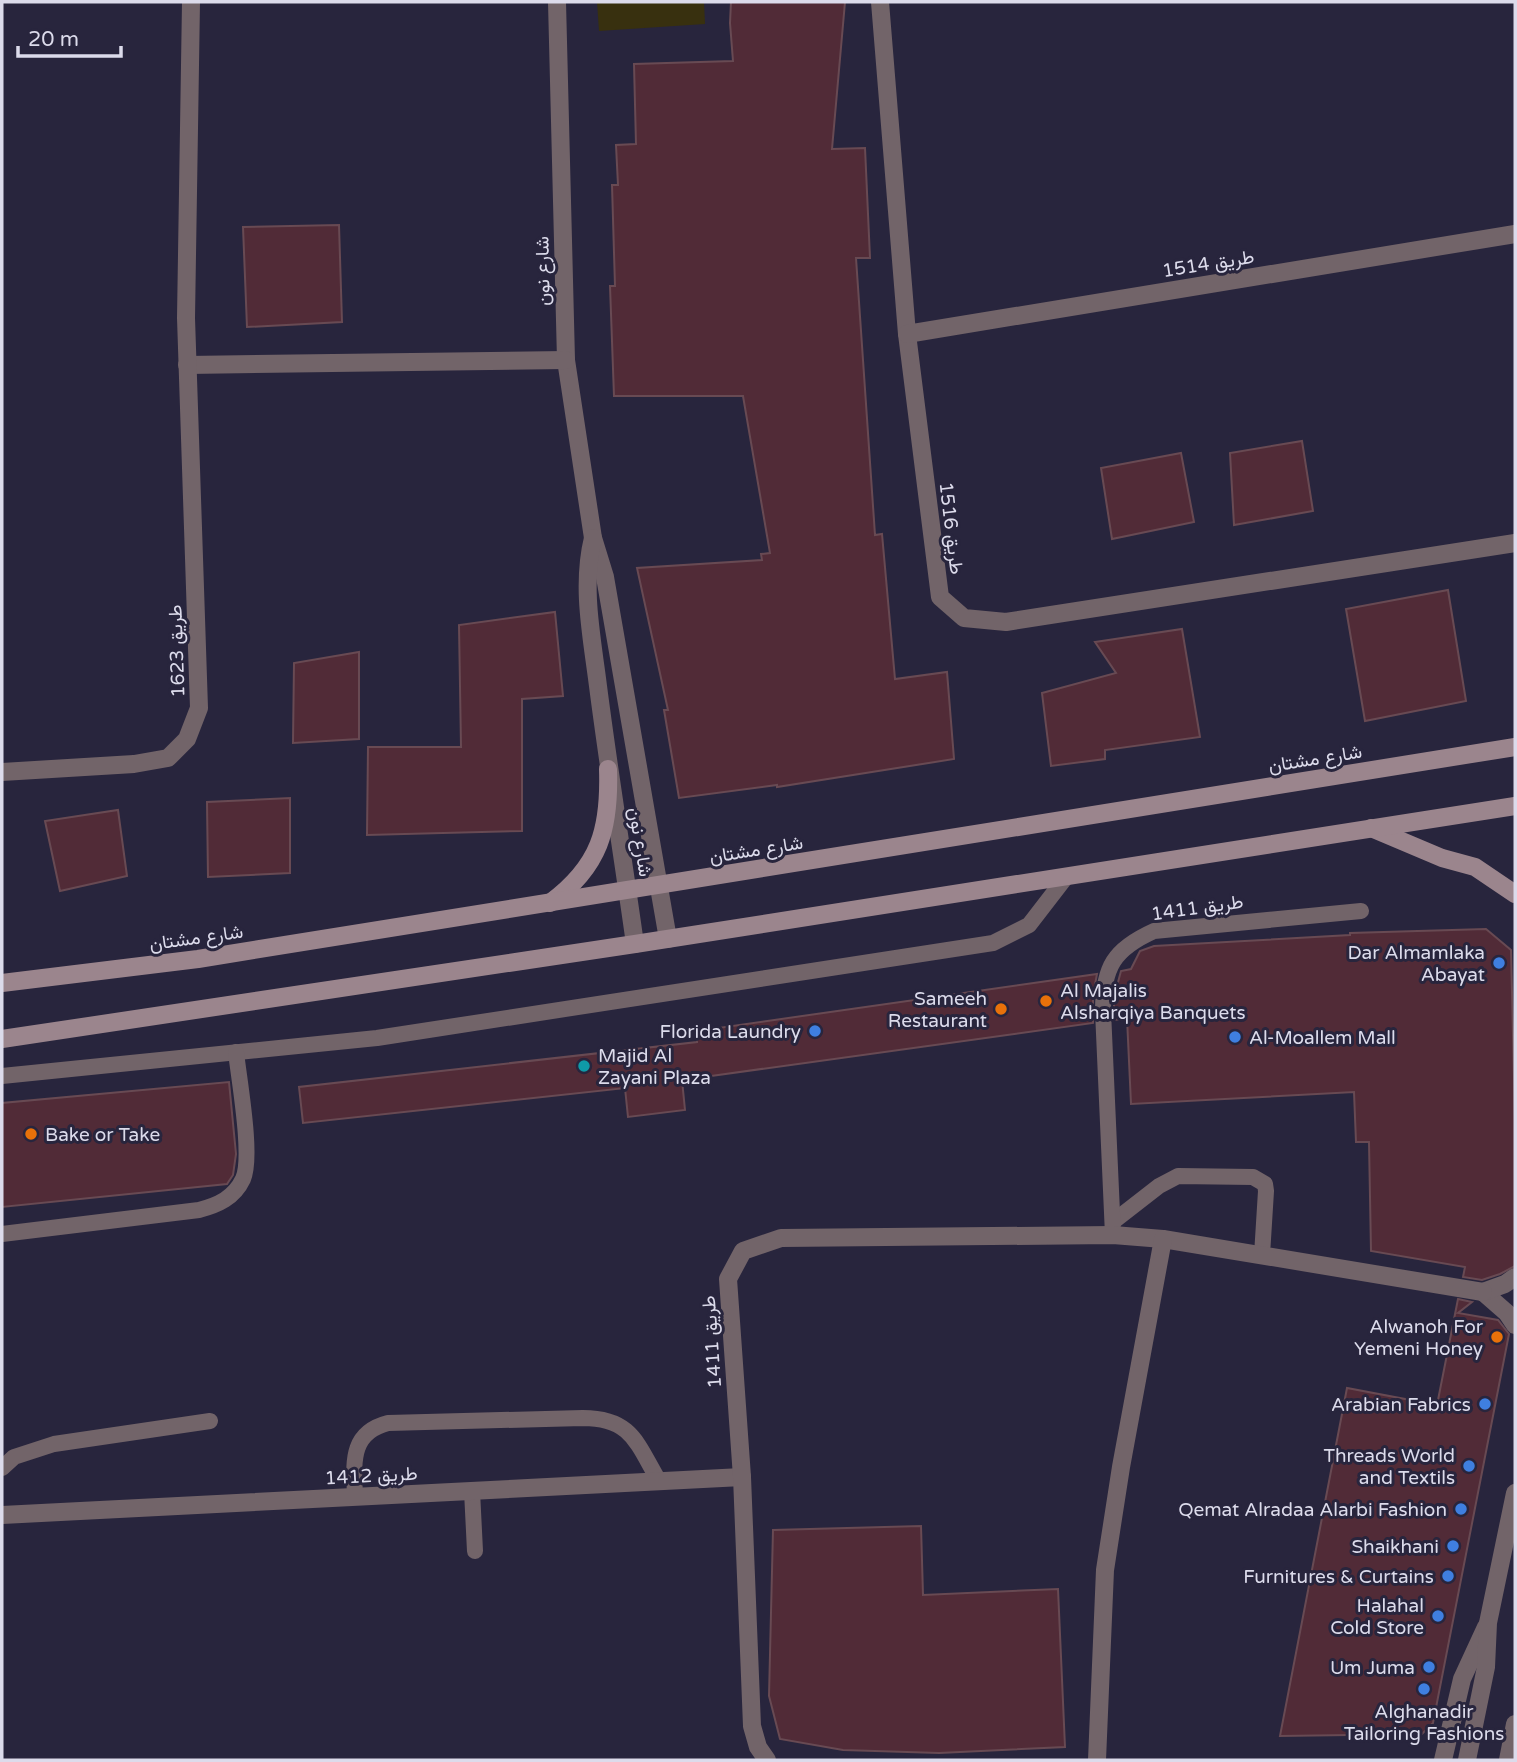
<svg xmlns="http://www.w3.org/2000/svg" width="1517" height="1762" viewBox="0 0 1517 1762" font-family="'Varela Round',Vazirmatn,sans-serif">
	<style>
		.sand { fill: #38300f }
		.building { fill: #512b37; stroke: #684a53; stroke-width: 2 }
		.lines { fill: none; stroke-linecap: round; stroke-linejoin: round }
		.lane { stroke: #726469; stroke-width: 16 }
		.street { stroke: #726469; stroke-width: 18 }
		.secondary { stroke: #9b858d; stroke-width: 18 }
		.shop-dot { fill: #3f7fe0; stroke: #28253d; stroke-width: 2.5 }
		.food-dot { fill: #e8710a; stroke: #28253d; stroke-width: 2.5 }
		.culture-dot { fill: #0f9aa8; stroke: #28253d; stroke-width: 2.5 }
		.labels { text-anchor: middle; stroke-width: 6; stroke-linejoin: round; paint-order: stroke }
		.street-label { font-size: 19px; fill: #dcdbeb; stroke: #28253d }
		.poi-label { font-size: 19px; fill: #dcdbeb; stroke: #28253d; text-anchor: end }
	</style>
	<rect width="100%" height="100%" fill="#28253d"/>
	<!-- sand -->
	<path class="sand" d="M 597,2 L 704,2 L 705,24 L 599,31 Z"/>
	<!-- building -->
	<g class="building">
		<path d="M 731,2 L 845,2 L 832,149 L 865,148 L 870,258 L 856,258 L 875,535 L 882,534 L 895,679 L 947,672 L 954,759 L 777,787 L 777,785 L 679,798 L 664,710 L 668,710 L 637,568 L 762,560 L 761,554 L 770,553 L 743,396 L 614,396 L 610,286 L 615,286 L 612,185 L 618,185 L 616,145 L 636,144 L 634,64 L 733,61 L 730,23 Z"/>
		<path d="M 339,225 L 342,322 L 247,327 L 243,227 Z"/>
		<path d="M 1302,441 L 1313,511 L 1234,525 L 1230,453 Z"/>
		<path d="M 1181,453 L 1194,522 L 1112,539 L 1101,468 Z"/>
		<path d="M 1448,590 L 1466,701 L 1365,721 L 1346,609 Z"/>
		<path d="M 555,612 L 563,696 L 522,699 L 522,831 L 367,835 L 368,747 L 461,747 L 459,625 Z"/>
		<path d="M 1182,629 L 1200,737 L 1105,750 L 1105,759 L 1051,766 L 1042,693 L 1116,673 L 1095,642 Z"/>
		<path d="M 359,652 L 359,739 L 293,743 L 294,663 Z"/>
		<path d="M 290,798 L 290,873 L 208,877 L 207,802 Z"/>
		<path d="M 118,810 L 127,876 L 60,891 L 45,821 Z"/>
		<path d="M 1486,929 L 1511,950 L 1515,1120 L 1515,1266 L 1500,1274 L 1482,1280 L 1463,1277 L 1465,1267 L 1371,1251 L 1369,1142 L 1356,1142 L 1354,1092 L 1131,1104 L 1127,1018 L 1114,1020 L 1114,997 L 1121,971 L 1131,969 L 1140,951 L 1154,946 L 1350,935 L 1350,933 Z"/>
		<path d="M 1097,974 L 1093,995 L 1093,1023 L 682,1080 L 685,1110 L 628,1117 L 625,1088 L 303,1123 L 299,1087 L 697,1042 L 697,1031 Z"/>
		<path d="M 229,1082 L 236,1154 L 233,1175 L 227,1184 L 2,1207 L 2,1103 Z"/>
		<path d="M 1458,1299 L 1472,1302 L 1458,1313 L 1498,1320 L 1509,1334 L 1433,1723 L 1422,1734 L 1280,1736 L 1347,1388 L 1437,1405 Z"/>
		<path d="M 921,1526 L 923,1595 L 1058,1589 L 1065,1747 L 939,1753 L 843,1750 L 780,1739 L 769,1696 L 773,1530 Z"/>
	</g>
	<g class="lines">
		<!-- lane -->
		<g class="lane">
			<path d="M 2,1076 L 377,1038 L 993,943 L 1029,925 L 1066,877"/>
			<path d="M 1114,1221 L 1159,1186 L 1178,1176 L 1253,1177 L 1265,1184 L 1266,1191 L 1262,1255"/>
			<path d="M 2,1234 L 199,1210 C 218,1205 234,1198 243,1179 C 253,1157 239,1080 236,1052"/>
			<path d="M 1113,1235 L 1103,1011 C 1103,967 1114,949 1154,931 L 1361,911"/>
			<path d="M 2,1468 L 14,1457 L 54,1444 L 210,1421"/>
			<path d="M 472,1491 L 475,1551"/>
			<path d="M 355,1497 C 354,1464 349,1433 388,1423 L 583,1418 C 632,1418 637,1444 659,1481"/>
		</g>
		<!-- street -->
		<g class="street">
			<path d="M 557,2 L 566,360 L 593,538 L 605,577 L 668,939"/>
			<path d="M 880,2 L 907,334 L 940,597 L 964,618 L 1006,622 L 1515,543"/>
			<path d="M 907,334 L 1515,234"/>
			<path d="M 187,365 L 566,360"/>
			<path d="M 593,538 C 581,587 592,637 598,686 C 609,772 623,858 635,944"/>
			<path d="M 2,772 L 134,764 L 168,758 L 187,739 L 199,708 L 186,318 L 191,2"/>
			<path d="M 1483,1292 L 1507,1313 L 1515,1325"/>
			<path d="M 1483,1292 L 1505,1284 L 1515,1277"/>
			<path d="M 2,1515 L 742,1477"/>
			<path d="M 767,1760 L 758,1747 L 752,1726 L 742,1477 L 728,1279 L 743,1251 L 781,1238 L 1113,1235 L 1163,1239 L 1483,1292"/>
			<path d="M 1097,1760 L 1105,1570 L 1121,1467 L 1163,1239"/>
			<path d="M 1443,1760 L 1462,1679 L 1486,1627"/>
			<path d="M 1467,1760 L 1486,1667 L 1488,1623 L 1515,1493"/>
			<path d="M 1508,1760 L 1515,1724"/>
		</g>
		<!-- secondary -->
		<g class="secondary">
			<path d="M 1371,828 L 1442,858 L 1475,867 L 1515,894"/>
			<path d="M 550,903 C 600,866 610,829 608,769"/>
			<path d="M 2,983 L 198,959 L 1515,747"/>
			<path d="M 2,1039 L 635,944 L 1515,806"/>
		</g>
	</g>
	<!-- markers -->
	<g class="shop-dot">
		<circle cx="1499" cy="963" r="7"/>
		<circle cx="815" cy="1031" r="7"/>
		<circle cx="1235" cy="1037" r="7"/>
		<circle cx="1485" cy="1404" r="7"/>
		<circle cx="1469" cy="1466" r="7"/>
		<circle cx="1461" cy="1509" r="7"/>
		<circle cx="1453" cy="1546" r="7"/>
		<circle cx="1448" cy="1576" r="7"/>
		<circle cx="1438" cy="1616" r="7"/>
		<circle cx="1429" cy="1667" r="7"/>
		<circle cx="1424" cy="1689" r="7"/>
	</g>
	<g class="food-dot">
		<circle cx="1046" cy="1001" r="7"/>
		<circle cx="1001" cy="1009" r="7"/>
		<circle cx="31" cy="1134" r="7"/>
		<circle cx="1497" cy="1337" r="7"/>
	</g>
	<circle class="culture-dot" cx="584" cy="1066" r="7"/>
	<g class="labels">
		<!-- street labels -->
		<g class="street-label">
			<text transform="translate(1208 263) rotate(-9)" y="7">طريق 1514</text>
			<text transform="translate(542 271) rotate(-91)" y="7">شارع نون</text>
			<text transform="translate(952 528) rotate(83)" y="7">طريق 1516</text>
			<text transform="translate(176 651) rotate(-92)" y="7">طريق 1623</text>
			<text transform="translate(1315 758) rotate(-9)" y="7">شارع مشتان</text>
			<text transform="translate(641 842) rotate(81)" y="7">شارع نون</text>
			<text transform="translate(756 849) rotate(-9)" y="7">شارع مشتان</text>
			<text transform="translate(1197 907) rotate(-8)" y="7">طريق 1411</text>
			<text transform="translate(196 937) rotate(-8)" y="7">شارع مشتان</text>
			<text transform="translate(711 1342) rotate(-94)" y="7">طريق 1411</text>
			<text transform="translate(371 1475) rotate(-3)" y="7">طريق 1412</text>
		</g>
		<!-- poi labels -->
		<g class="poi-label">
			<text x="1485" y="959">Dar Almamlaka<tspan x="1485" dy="22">Abayat</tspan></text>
			<text x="1060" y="997" text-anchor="start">Al Majalis<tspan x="1060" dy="22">Alsharqiya Banquets</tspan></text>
			<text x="987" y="1005">Sameeh<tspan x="987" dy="22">Restaurant</tspan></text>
			<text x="801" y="1038">Florida Laundry</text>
			<text x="1249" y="1044" text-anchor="start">Al-Moallem Mall</text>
			<text x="598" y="1062" text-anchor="start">Majid Al<tspan x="598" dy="22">Zayani Plaza</tspan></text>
			<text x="45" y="1141" text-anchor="start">Bake or Take</text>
			<text x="1483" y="1333">Alwanoh For<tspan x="1483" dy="22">Yemeni Honey</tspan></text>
			<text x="1471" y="1411">Arabian Fabrics</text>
			<text x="1455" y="1462">Threads World<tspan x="1455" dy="22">and Textils</tspan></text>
			<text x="1447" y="1516">Qemat Alradaa Alarbi Fashion</text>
			<text x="1439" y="1553">Shaikhani</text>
			<text x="1434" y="1583">Furnitures &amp; Curtains</text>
			<text x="1424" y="1612">Halahal<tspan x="1424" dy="22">Cold Store</tspan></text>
			<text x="1415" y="1674">Um Juma</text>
			<text x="1424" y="1718" text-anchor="middle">Alghanadir<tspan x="1424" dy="22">Tailoring Fashions</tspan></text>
		</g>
	</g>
	<!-- border -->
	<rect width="1517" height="1762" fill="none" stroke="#dcdbeb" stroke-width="7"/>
	<!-- scale -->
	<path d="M18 46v10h103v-10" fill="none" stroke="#dcdbeb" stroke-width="3.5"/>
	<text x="28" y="46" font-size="21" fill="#dcdbeb" stroke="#28253d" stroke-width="5" paint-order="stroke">20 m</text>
</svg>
